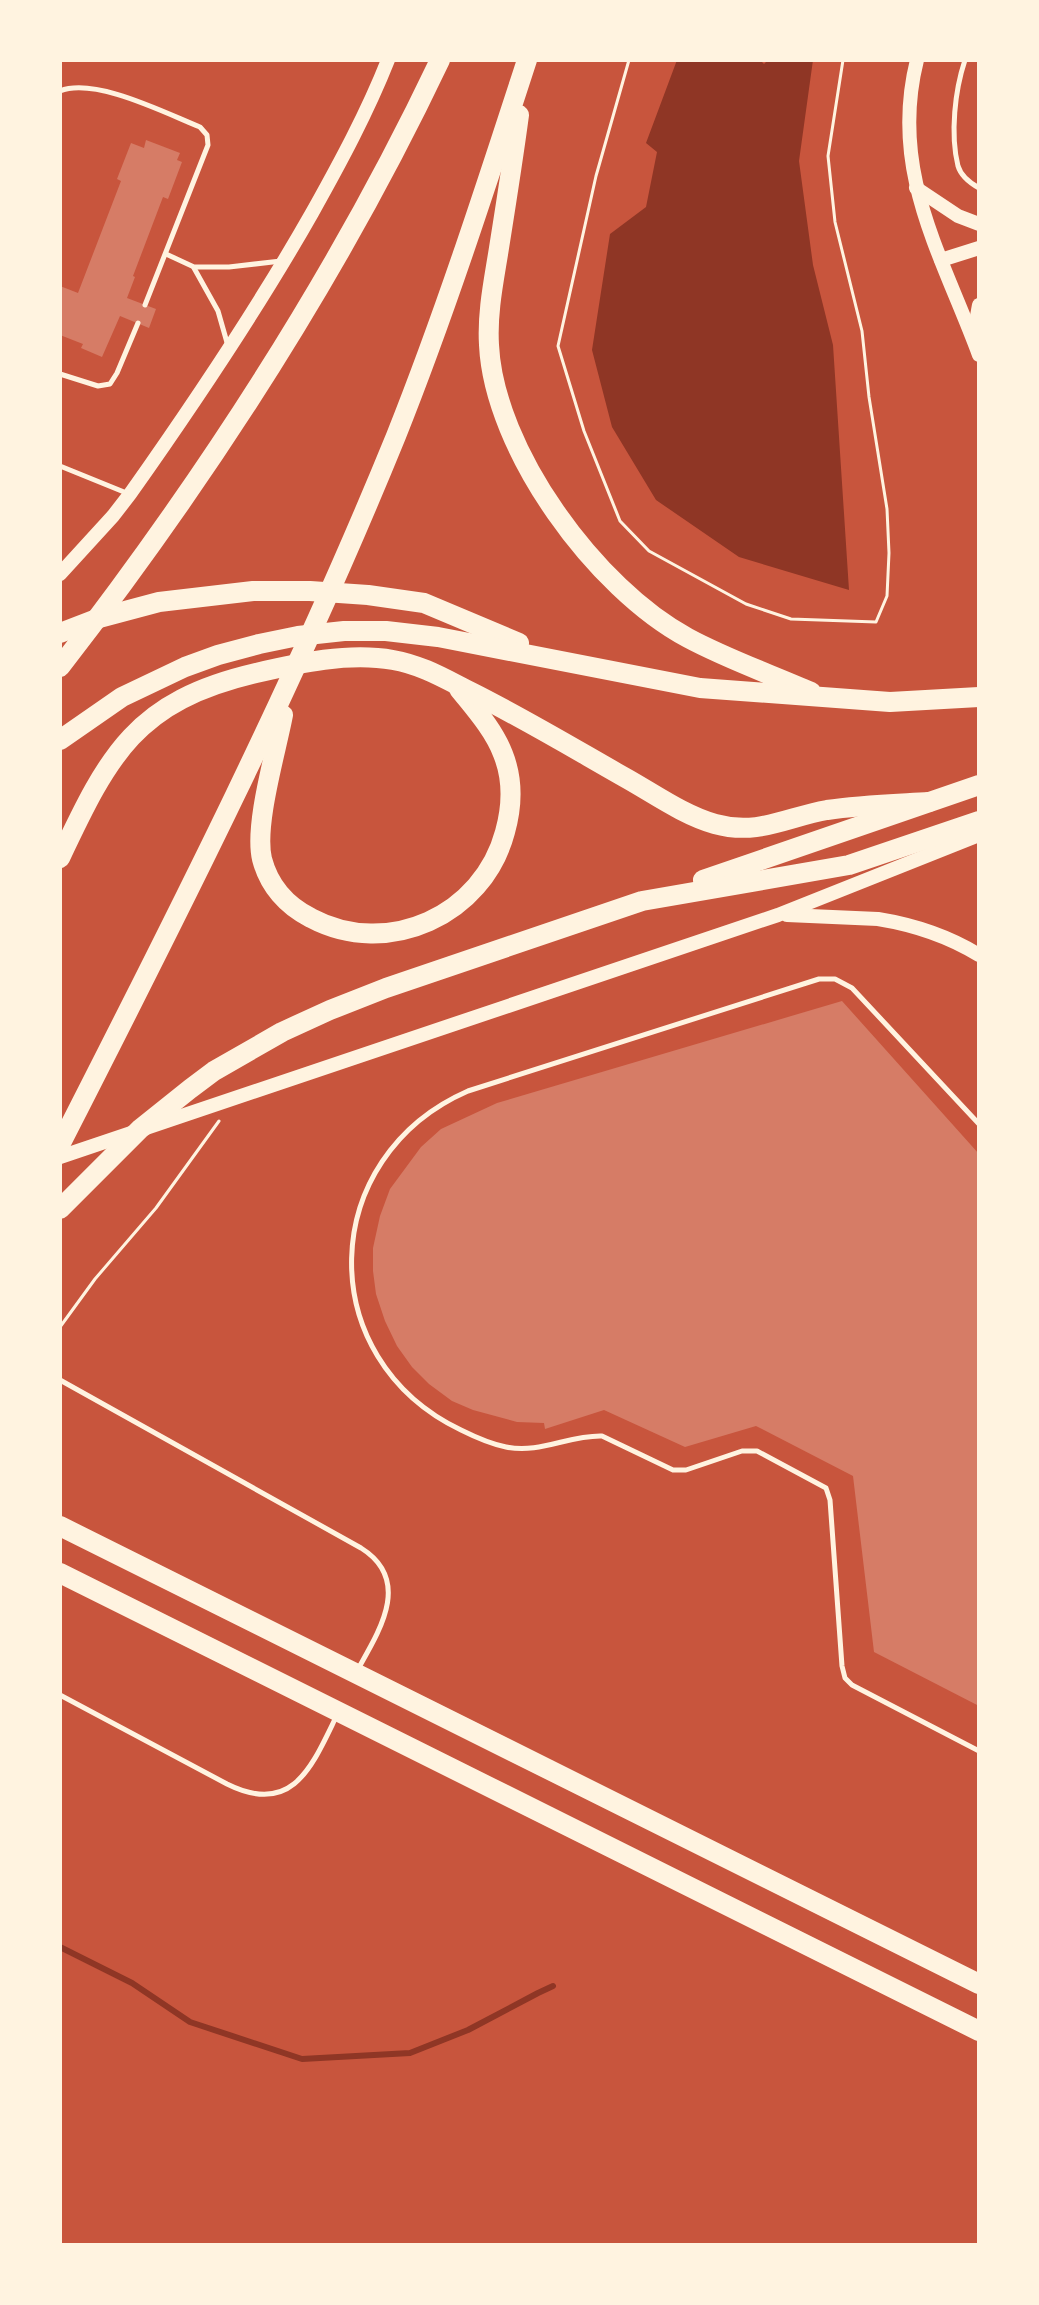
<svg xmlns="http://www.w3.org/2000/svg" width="1039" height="2305" viewBox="0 0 1039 2305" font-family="Georgia,serif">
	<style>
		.water { fill: #8f3625 }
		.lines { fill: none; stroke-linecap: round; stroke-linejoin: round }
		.stream { stroke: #8f3625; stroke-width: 6 }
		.building { fill: #d67c66 }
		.path { stroke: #fff3e0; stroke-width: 3 }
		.service { stroke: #fff3e0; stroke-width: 5 }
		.tertiary { stroke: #fff3e0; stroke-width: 14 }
		.motorway { stroke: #fff3e0; stroke-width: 20 }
	</style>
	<rect width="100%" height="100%" fill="#c8553d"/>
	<!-- water -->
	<path class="water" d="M 677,60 L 760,60 L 764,64 L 768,60 L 813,60 L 799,161 L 813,265 L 833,345 L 849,590 L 739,557 L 656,500 L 612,427 L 592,350 L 610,234 L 646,207 L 657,152 L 646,143 Z"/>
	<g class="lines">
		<!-- stream -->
		<path class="stream" d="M 60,1947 L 132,1983 L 190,2022 L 302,2059 L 410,2053 L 468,2030 L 538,1993 L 553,1986"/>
	</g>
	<!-- building -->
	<g class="building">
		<path d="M 146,140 L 180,153 L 177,160 L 182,162 L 168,199 L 163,197 L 133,276 L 135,277 L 127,298 L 156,309 L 149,328 L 120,316 L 102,357 L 81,348 L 83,344 L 60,335 L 60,286 L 78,293 L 121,181 L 117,179 L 131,143 L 144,148 Z"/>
		<path d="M 842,1001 L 979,1154 L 979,1706 L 874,1652 L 853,1476 L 756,1426 L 685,1447 L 604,1410 L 545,1429 L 544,1423 L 517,1422 L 473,1410 L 452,1401 L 429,1384 L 412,1367 L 397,1346 L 385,1321 L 376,1294 L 373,1271 L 373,1248 L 380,1216 L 390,1189 L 421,1147 L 441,1129 L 497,1103 Z"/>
	</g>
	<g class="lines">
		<!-- path -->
		<g class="path">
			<path d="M 629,60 L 596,176 L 558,346 L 584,431 L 620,521 L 649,551 L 746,604 L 791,619 L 876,622 L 887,596 L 889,553 L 887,509 L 869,397 L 862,331 L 835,222 L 828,156 L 843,60"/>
			<path d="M 60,1327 L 95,1279 L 156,1208 L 219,1121"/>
		</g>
		<!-- service -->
		<g class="service">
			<path d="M 965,60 C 955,90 950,134 958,166 C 961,176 970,183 979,188"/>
			<path d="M 60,91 C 95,77 165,113 200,127 L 207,135 L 208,145 L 145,305"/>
			<path d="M 166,254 L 194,267 L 229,267 L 281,261"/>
			<path d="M 194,268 L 218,311 L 228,346"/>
			<path d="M 60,374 L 98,386 L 110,384 L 117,373 L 138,323"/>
			<path d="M 60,466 L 129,494"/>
			<path d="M 979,1124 L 852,988 L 835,979 L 819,979 L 468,1091 C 317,1157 311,1358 461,1430 C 475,1437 491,1444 506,1447 C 540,1454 569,1435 602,1436 L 673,1470 L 686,1470 L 742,1451 L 757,1451 L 826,1488 L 830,1500 L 842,1666 L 845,1678 L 852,1685 L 979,1751"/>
			<path d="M 60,1380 L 361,1548 C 412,1580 380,1630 358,1669"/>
			<path d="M 60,1695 L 227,1784 C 293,1817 312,1766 337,1715"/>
		</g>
		<!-- tertiary -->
		<g class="tertiary">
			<path d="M 917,60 C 889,171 942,255 979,355"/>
			<path d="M 916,188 L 958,216 L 979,224"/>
			<path d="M 941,260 L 979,248"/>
			<path d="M 973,338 L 979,305"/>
			<path d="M 60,574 L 113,516 L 130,494 C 195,402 257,310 312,213 C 340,163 367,113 388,60"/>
			<path d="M 787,915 L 878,919 C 915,925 948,936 979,955"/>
			<path d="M 60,1157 L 778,915 L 979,835"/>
		</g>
		<!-- motorway -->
		<g class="motorway">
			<path d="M 519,115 C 513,160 506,204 499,248 C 494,280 487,312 489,345 C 494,450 596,589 688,638 C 727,659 770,674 811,692"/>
			<path d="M 60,633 L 99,618 L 159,602 L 253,591 L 310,591 L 368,595 L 424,603 L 519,643"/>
			<path d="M 60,667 C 207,477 337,277 440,60"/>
			<path d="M 283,715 C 276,752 254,825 262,859 C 269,886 287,906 311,918 C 388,959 483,915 505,832 C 512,807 513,779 503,754 C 494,730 475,709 459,689"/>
			<path d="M 60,740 L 122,697 L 185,667 L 218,655 L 259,644 L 298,636 L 344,631 L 386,631 L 438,637 L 700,688 L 890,702 L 979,697"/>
			<path d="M 60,858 C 109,754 136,701 256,673 C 299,663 349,652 393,660 C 422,665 445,679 471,692 C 523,718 573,748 624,777 C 653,793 683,815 715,824 C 758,836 787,817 827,810 C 860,805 896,804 929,802"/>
			<path d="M 703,880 L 979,785"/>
			<path d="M 60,1145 C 179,912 297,679 396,436 C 445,313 486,186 527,60"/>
			<path d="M 60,1209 L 140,1129 L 190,1089 L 214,1071 L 282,1032 L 330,1010 L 386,988 L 642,901 L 849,865 L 979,821"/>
			<path d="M 60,1526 L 979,1984"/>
			<path d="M 60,1573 L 979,2031"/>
		</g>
	</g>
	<!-- border -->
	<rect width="1039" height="2305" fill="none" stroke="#fff3e0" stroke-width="124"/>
</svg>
